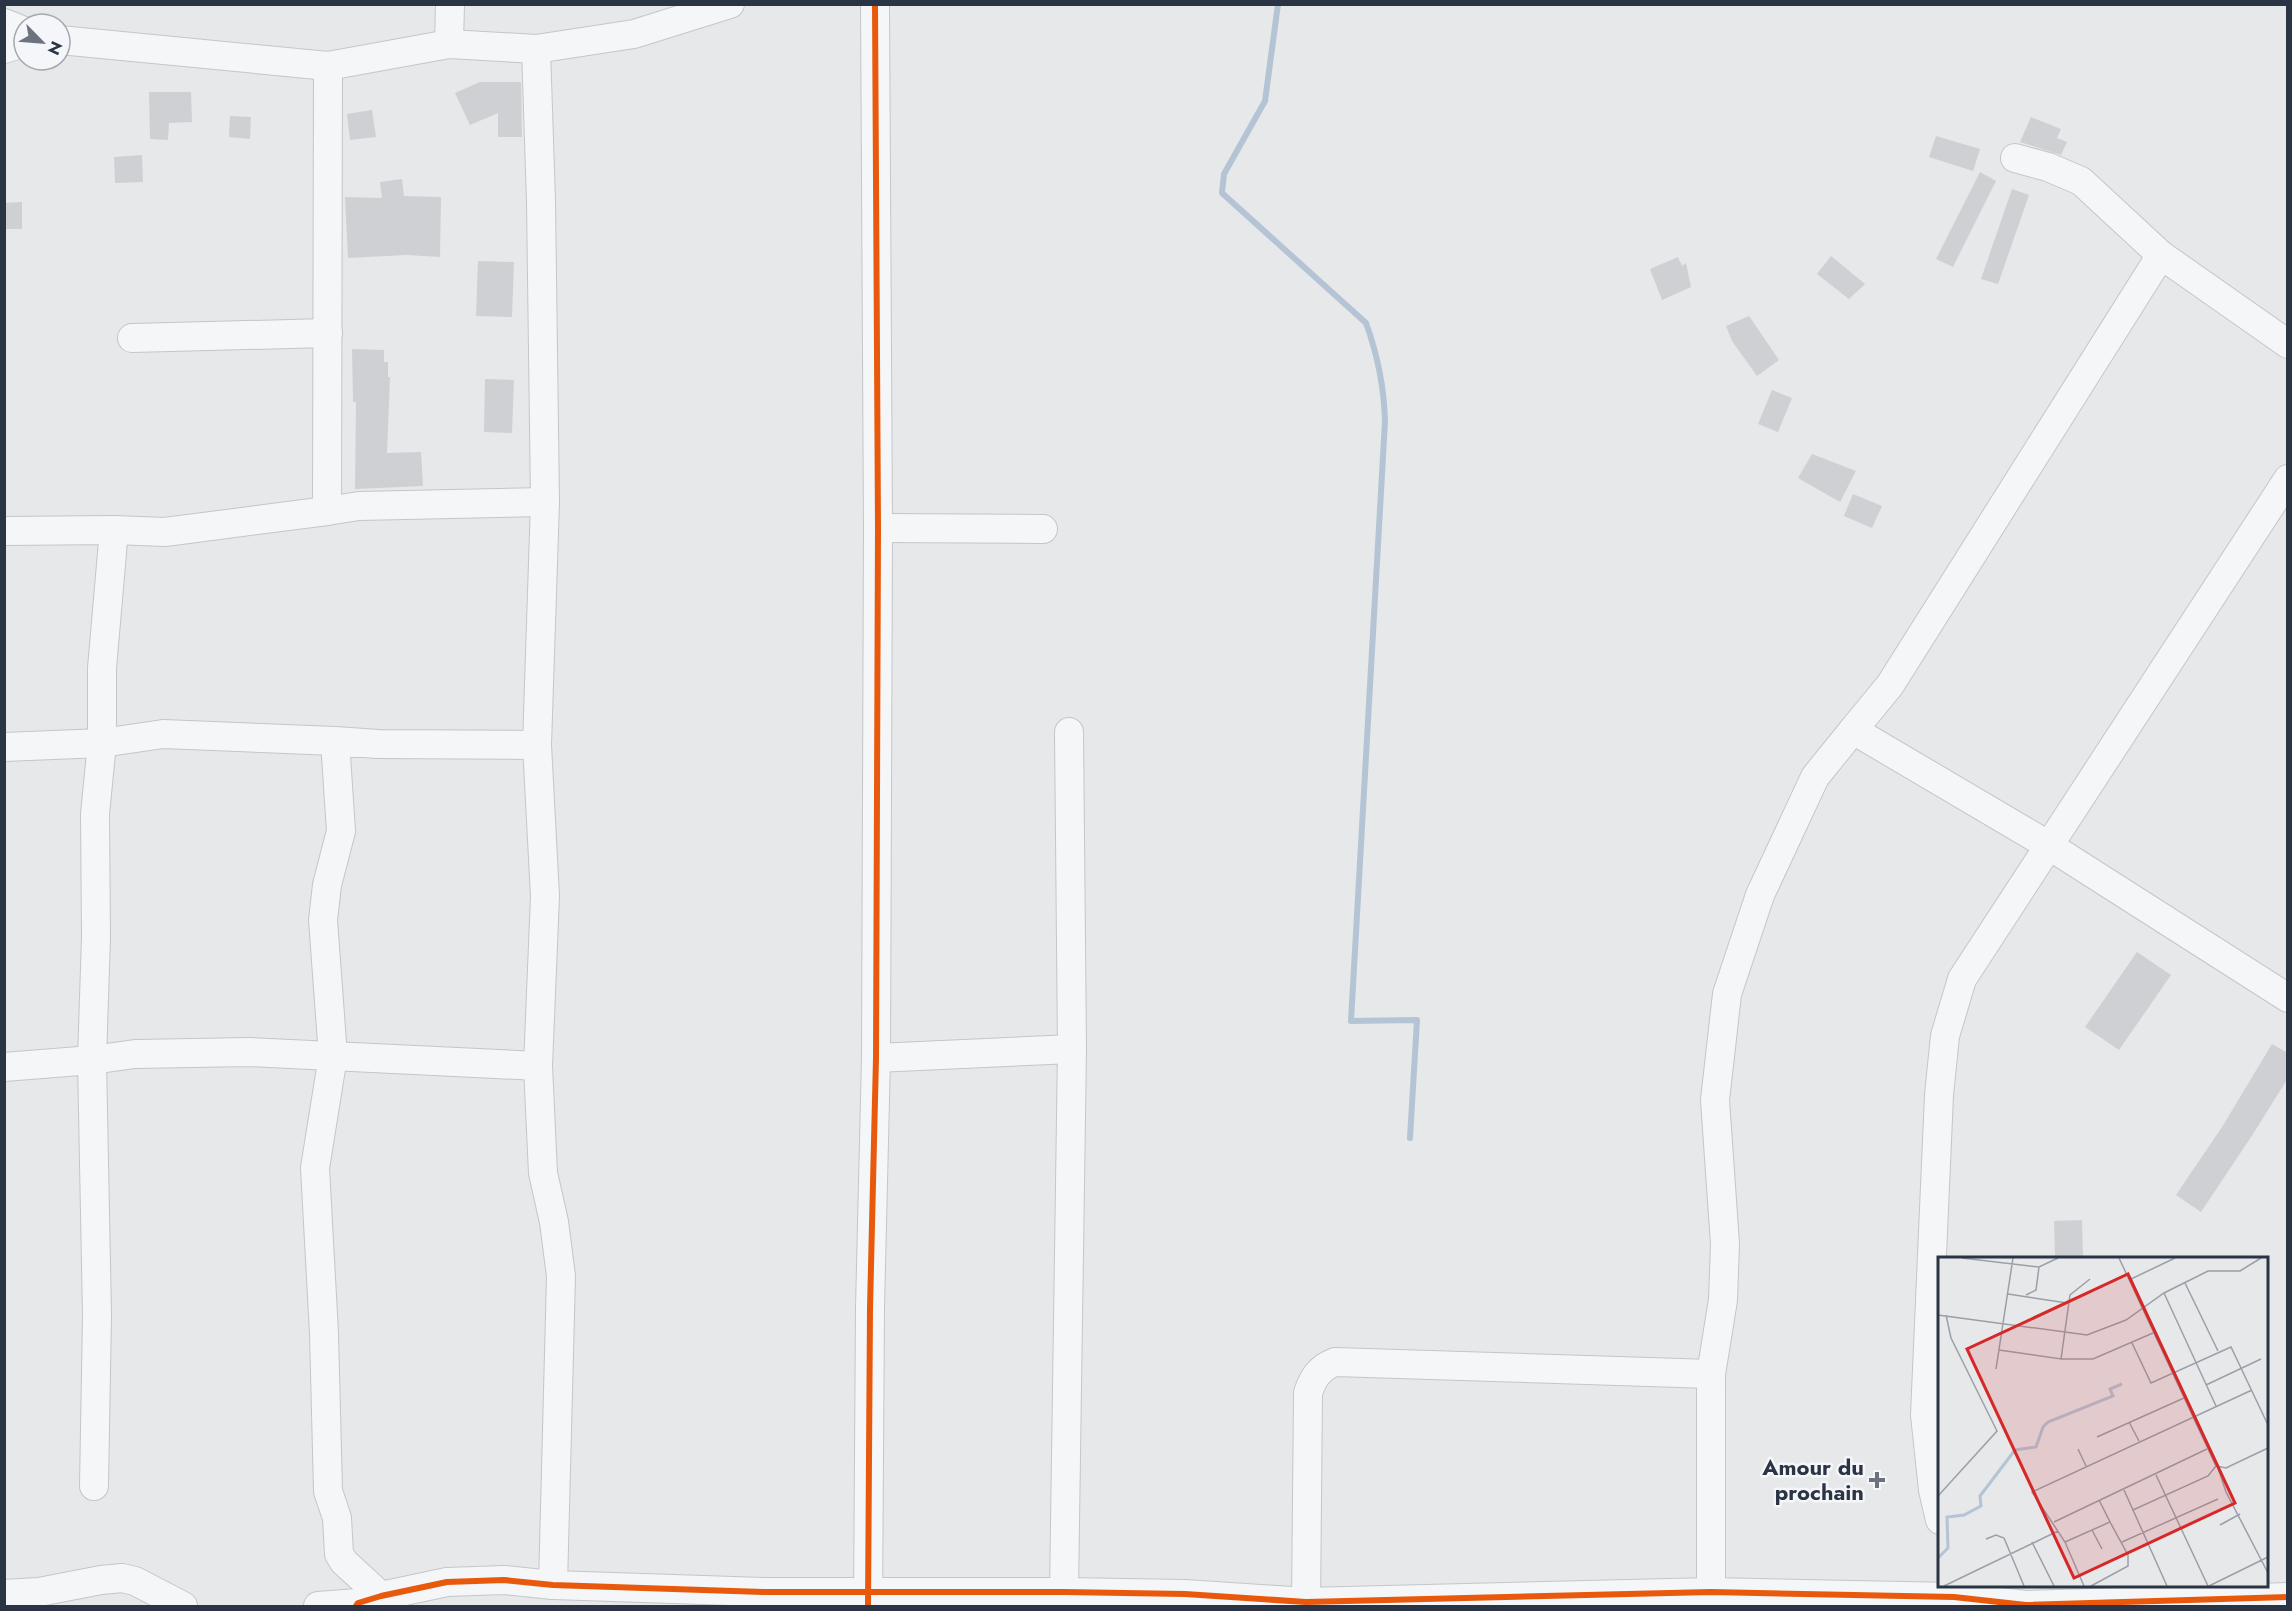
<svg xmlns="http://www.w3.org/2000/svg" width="2292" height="1611" viewBox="0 0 2292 1611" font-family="Jost,sans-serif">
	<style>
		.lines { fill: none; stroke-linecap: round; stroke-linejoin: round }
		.stream { stroke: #b4c4d5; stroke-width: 6 }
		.building { fill: #ced0d3 }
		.minor-casing { stroke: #c4c6c8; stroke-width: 30 }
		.minor { stroke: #f5f6f7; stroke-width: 28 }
		.cycleway-casing { stroke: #f4f6f9; stroke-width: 10 }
		.cycleway { stroke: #e8590c; stroke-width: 6 }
		.poi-dot { fill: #6c737f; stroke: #f4f6f9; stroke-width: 2 }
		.labels { text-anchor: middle; stroke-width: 5; stroke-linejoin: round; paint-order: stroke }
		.poi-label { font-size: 22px; font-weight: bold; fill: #2b3445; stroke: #f4f6f9; text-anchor: end }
		.inset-river { fill: none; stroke: #b4c4d5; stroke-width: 3 }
		.inset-road { fill: none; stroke: #9ba0a8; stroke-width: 1.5 }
		.view { fill: #d62828; fill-opacity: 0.15; stroke: #d62828; stroke-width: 3 }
		.inset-edge { fill: none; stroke: #2b3445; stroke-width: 3 }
	</style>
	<rect width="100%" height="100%" fill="#e6e8ea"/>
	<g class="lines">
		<!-- stream -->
		<path class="stream" d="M 1278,4 L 1265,101 L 1224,174 L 1222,193 L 1366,323 C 1378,356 1384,386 1385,421 L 1351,1021 L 1417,1020 L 1410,1138"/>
	</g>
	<!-- building -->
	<g class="building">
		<path d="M 480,82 L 521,82 L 522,137 L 498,137 L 498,113 L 470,125 L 455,93 Z"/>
		<path d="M 149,92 L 191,92 L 192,122 L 169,123 L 168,140 L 150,139 Z"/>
		<path d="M 372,110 L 376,137 L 350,140 L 347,114 Z"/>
		<path d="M 230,116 L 251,117 L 250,139 L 229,137 Z"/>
		<path d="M 2031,117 L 2061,129 L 2057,138 L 2067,142 L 2061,155 L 2020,142 Z"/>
		<path d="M 1936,136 L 1980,149 L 1973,171 L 1929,157 Z"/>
		<path d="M 142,155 L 143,182 L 115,183 L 114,157 Z"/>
		<path d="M 1980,172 L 1996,181 L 1953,267 L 1936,259 Z"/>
		<path d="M 402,179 L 404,196 L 441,197 L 440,257 L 406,255 L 348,258 L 345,197 L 382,198 L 380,182 Z"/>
		<path d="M 2012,189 L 2029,195 L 1998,284 L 1981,279 Z"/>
		<path d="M 22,202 L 22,229 L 4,229 L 4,203 Z"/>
		<path d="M 1831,256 L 1865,284 L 1849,299 L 1817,274 Z"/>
		<path d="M 1678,257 L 1682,266 L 1686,263 L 1691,287 L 1662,300 L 1650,269 Z"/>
		<path d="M 478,261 L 514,262 L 512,317 L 476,316 Z"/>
		<path d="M 1749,316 L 1779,360 L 1757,376 L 1732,341 L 1726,326 Z"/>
		<path d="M 352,349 L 384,350 L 384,362 L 388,362 L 388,377 L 390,377 L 387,453 L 421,452 L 423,486 L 355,489 L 356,402 L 353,402 Z"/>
		<path d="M 485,379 L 514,380 L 512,433 L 484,432 Z"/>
		<path d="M 1772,390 L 1792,398 L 1778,432 L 1758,424 Z"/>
		<path d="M 1812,454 L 1856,471 L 1840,502 L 1798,478 Z"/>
		<path d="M 1853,494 L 1882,506 L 1872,528 L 1844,516 Z"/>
		<path d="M 2137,952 L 2171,975 L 2119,1050 L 2085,1027 Z"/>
		<path d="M 2272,1044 L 2288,1053 L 2288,1078 L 2253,1134 L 2201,1212 L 2176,1195 L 2222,1127 Z"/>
		<path d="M 2082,1220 L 2083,1258 L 2055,1258 L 2054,1221 Z"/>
	</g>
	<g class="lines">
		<defs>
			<g id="minor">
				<path d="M 4,23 L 24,31"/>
				<path d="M 60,40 L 328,66 L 449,44 L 536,49 L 634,34 L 730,4"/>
				<path d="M 449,44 L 450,4"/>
				<path d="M 4,49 L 24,43"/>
				<path d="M 536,49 L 541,201 L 545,502 L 537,745 L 545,896 L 538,1066 L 543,1173 L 554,1222 L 561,1276 L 553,1585"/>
				<path d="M 328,66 L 327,511 L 359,506 L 545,502"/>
				<path d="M 2015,158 L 2048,167 L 2081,181 L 2161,255 L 2288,344"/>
				<path d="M 2161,255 L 1890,685 L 1853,730 L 2048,845 L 2288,998"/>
				<path d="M 132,338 L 328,333"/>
				<path d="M 878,528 L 1043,529"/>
				<path d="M 4,531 L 114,530 L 165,532 L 327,511"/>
				<path d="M 4,747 L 102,743 L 163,734 L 335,741"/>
				<path d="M 876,1058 L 1072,1049"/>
				<path d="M 4,1067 L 92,1060 L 135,1054 L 250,1052 L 538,1066"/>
				<path d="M 94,1486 L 97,1315 L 92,1060 L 96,937 L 95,814 L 102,743 L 102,668 L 114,530"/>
				<path d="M 1940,1520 L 1933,1490 L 1925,1415 L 1939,1095 L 1945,1036 L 1962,979 L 2288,479"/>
				<path d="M 1064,1592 L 1072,1049 L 1069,732"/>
				<path d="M 1711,1592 L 1711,1374 L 1723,1300 L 1725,1244 L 1715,1100 L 1727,994 L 1760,895 L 1815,777 L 1853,730"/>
				<path d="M 4,1594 L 39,1592 L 101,1580 L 122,1578 L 135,1581 L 183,1606"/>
				<path d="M 381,1596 L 344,1562 L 339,1554 L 337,1518 L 328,1491 L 324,1333 L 315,1168 L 333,1056 L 323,920 L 327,885 L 341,831 L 335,741 L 378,744 L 537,745"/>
				<path d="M 318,1606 L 358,1603"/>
				<path d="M 356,1606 L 358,1603 L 381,1596 L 447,1582 L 504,1580 L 553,1585 L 763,1592 L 1064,1592 L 1185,1594 L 1306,1602 L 1711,1592 L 1954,1597 L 2026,1605 L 2288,1597"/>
				<path d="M 868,1606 L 870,1308 L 876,1058 L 878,528 L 875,4"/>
				<path d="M 1306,1606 L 1308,1393 C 1313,1378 1319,1368 1335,1362 L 1711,1374"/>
			</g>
		</defs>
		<!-- minor casing -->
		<use href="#minor" class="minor-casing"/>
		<!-- minor -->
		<use href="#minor" class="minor"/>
		<defs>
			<g id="cycleway">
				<path d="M 356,1606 L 358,1603 L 381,1596 L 447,1582 L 504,1580 L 553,1585 L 763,1592 L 1064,1592 L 1185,1594 L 1306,1602 L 1711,1592 L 1954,1597 L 2026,1605 L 2288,1597"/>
				<path d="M 868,1606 L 870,1308 L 876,1058 L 878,528 L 875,4"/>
			</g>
		</defs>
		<!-- cycleway casing -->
		<use href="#cycleway" class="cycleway-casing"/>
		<!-- cycleway -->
		<use href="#cycleway" class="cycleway"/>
	</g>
	<!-- markers -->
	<path class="poi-dot" d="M1874 1471h6v6h6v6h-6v6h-6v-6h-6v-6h6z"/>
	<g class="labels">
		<!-- poi labels -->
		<g class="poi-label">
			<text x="1864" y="1475">Amour du<tspan x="1864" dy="25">prochain</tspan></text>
		</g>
	</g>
	<!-- overview -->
	<g transform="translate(1938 1257)">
		<rect width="330" height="330" fill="#e6e8ea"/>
		<path class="inset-river" d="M 0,301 L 10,291 L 9,260 L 26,258 L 43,249 L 42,239 L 77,193 L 98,190 L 105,170 L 110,165 L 175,139 L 172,132 L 184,127"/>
		<path class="inset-road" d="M 24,1 L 101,10 L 120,1M 181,1 L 278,209 L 288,211 L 330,191M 191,23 L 237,1M 247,26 L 280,94M 226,36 L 278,149M 70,37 L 129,46M 88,38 L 98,33 L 101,10M 0,58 L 149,78 L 188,63 L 226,36 L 270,14 L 302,14 L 323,1M 194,86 L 213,126 L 293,90 L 330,168M 61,93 L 123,102 L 132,38 L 152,22M 123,102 L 155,102 L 215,76M 58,112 L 75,1M 268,128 L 323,102M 191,165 L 201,184M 159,180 L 246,141M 140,192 L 148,209M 280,211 L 288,235 L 330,316M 218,218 L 270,329M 186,233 L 195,253 L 270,219 L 278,209M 0,239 L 59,174 L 13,81 L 8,58M 195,253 L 229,329M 116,265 L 269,192M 282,268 L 302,257M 154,273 L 164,292M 48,282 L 58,278 L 66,281 L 86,329M 94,285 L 116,329M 127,285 L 172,265 L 161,243M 184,285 L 280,242M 6,329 L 120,274M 146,329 L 127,285 L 94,235 L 314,133M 153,329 L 190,309 L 190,298 L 172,265M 271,329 L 330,300"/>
		<path class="view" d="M 190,17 L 297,246 L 136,321 L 29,92 Z"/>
		<rect width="330" height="330" class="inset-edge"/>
	</g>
	<!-- border -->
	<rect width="2292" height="1611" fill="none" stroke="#2b3445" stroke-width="12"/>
	<!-- north arrow -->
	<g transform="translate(42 42) rotate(115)"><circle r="28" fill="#f4f6f9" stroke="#a4a8b1" stroke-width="1.5"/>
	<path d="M0-4.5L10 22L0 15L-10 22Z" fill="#6c737f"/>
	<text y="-9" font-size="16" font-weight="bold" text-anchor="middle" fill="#2b3445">N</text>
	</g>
</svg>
